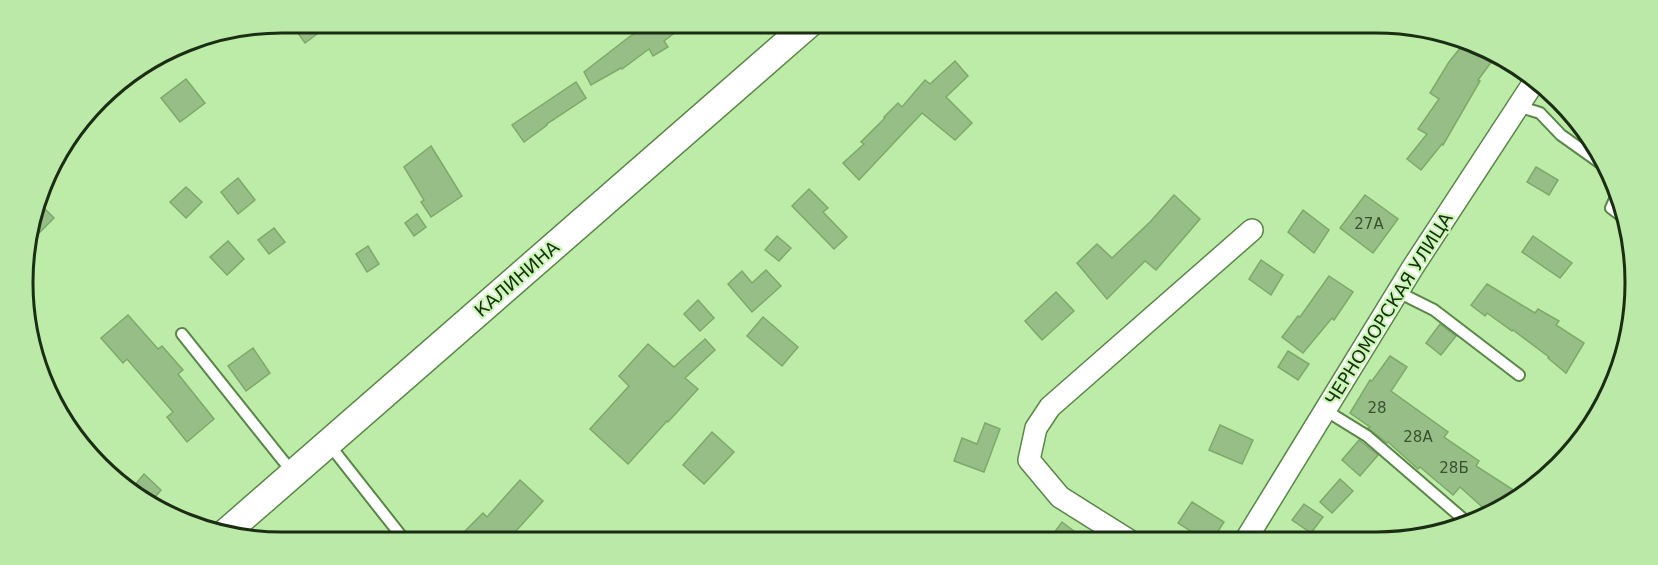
<svg xmlns="http://www.w3.org/2000/svg" width="1658" height="565" viewBox="0 0 1658 565" font-family="'DejaVu Sans',sans-serif">
	<style>
		.building { fill: #98be88; stroke: #7caa69; stroke-width: 1.5 }
		.lines { fill: none; stroke-linecap: round; stroke-linejoin: round }
		.service-casing { stroke: #5a8648; stroke-width: 14 }
		.minor-casing { stroke: #5a8648; stroke-width: 24 }
		.tertiary-casing { stroke: #5a8648; stroke-width: 30 }
		.service { stroke: #fff; stroke-width: 10 }
		.minor { stroke: #fff; stroke-width: 21 }
		.tertiary { stroke: #fff; stroke-width: 27 }
		.labels { text-anchor: middle; stroke-width: 4.5; stroke-linejoin: round; paint-order: stroke }
		.number-label { font-size: 15px; fill: #3a5130 }
		.street-label { font-size: 18px; fill: #1b2d13; stroke: #c9f9b5 }
		.rim { fill: none; stroke: #1b2d13; stroke-width: 3 }
	</style>
	<rect width="100%" height="100%" fill="#bceca8"/>
	<!-- building -->
	<g class="building">
		<path d="M 290,22 L 333,22 L 305,43 Z"/>
		<path d="M 653,22 L 689,22 L 664,41 L 668,47 L 653,56 L 649,49 L 622,69 L 621,68 L 591,85 L 584,72 L 629,37 Z"/>
		<path d="M 1465,42 L 1495,57 L 1478,80 L 1480,81 L 1443,145 L 1442,144 L 1421,170 L 1407,159 L 1427,134 L 1418,129 L 1439,99 L 1430,93 L 1449,62 Z"/>
		<path d="M 955,61 L 968,76 L 946,97 L 972,123 L 955,140 L 922,113 L 859,180 L 843,163 L 864,144 L 861,142 L 885,118 L 884,117 L 898,103 L 902,107 L 925,80 L 930,84 Z"/>
		<path d="M 186,79 L 205,103 L 180,122 L 161,98 Z"/>
		<path d="M 576,82 L 586,98 L 547,124 L 547,125 L 524,142 L 512,125 Z"/>
		<path d="M 431,146 L 462,196 L 431,217 L 421,202 L 424,200 L 404,167 Z"/>
		<path d="M 1536,167 L 1558,180 L 1549,195 L 1527,182 Z"/>
		<path d="M 238,178 L 255,200 L 238,214 L 221,192 Z"/>
		<path d="M 186,187 L 202,202 L 186,218 L 170,202 Z"/>
		<path d="M 809,189 L 828,208 L 823,212 L 847,237 L 834,249 L 792,206 Z"/>
		<path d="M 1174,195 L 1200,219 L 1156,270 L 1145,261 L 1107,299 L 1077,263 L 1097,244 L 1112,258 L 1150,222 Z"/>
		<path d="M 1365,195 L 1398,219 L 1373,253 L 1340,228 Z"/>
		<path d="M 39,203 L 54,218 L 26,246 L 34,217 Z"/>
		<path d="M 1303,210 L 1329,230 L 1314,253 L 1288,232 Z"/>
		<path d="M 417,214 L 426,227 L 414,236 L 405,223 Z"/>
		<path d="M 274,228 L 285,242 L 269,254 L 258,240 Z"/>
		<path d="M 777,236 L 791,248 L 779,261 L 765,250 Z"/>
		<path d="M 1533,236 L 1572,263 L 1560,278 L 1522,252 Z"/>
		<path d="M 228,241 L 244,259 L 227,275 L 210,257 Z"/>
		<path d="M 368,246 L 379,264 L 367,272 L 356,254 Z"/>
		<path d="M 1261,260 L 1283,275 L 1271,295 L 1249,279 Z"/>
		<path d="M 766,270 L 781,286 L 752,312 L 728,284 L 742,271 L 752,283 Z"/>
		<path d="M 1329,276 L 1353,292 L 1334,320 L 1332,318 L 1303,353 L 1282,337 L 1298,316 L 1300,317 Z"/>
		<path d="M 1487,284 L 1535,313 L 1538,309 L 1559,321 L 1556,325 L 1584,343 L 1566,373 L 1548,358 L 1549,357 L 1513,330 L 1512,331 L 1487,313 L 1485,316 L 1471,305 Z"/>
		<path d="M 1056,292 L 1074,311 L 1042,340 L 1025,321 Z"/>
		<path d="M 698,300 L 714,318 L 700,331 L 684,314 Z"/>
		<path d="M 128,315 L 158,349 L 162,346 L 183,370 L 178,374 L 214,419 L 187,442 L 167,417 L 173,412 L 127,359 L 123,363 L 101,338 Z"/>
		<path d="M 763,317 L 798,347 L 782,366 L 747,336 Z"/>
		<path d="M 1440,324 L 1456,336 L 1441,355 L 1426,343 Z"/>
		<path d="M 705,339 L 715,350 L 685,378 L 698,389 L 668,422 L 667,421 L 628,464 L 590,429 L 629,386 L 619,376 L 648,344 L 674,367 Z"/>
		<path d="M 253,348 L 270,373 L 246,391 L 228,366 Z"/>
		<path d="M 1288,351 L 1309,364 L 1298,380 L 1278,367 Z"/>
		<path d="M 1390,356 L 1407,367 L 1391,391 L 1448,432 L 1444,437 L 1479,461 L 1476,466 L 1515,491 L 1508,502 L 1490,514 L 1460,487 L 1453,495 L 1420,467 L 1418,469 L 1388,442 L 1387,443 L 1368,428 L 1370,427 L 1350,413 L 1370,380 L 1372,381 Z"/>
		<path d="M 985,423 L 1000,429 L 984,472 L 954,461 L 962,438 L 977,444 Z"/>
		<path d="M 1220,425 L 1253,440 L 1242,464 L 1209,450 Z"/>
		<path d="M 712,432 L 734,452 L 704,484 L 683,465 Z"/>
		<path d="M 1359,440 L 1378,455 L 1360,476 L 1342,460 Z"/>
		<path d="M 144,474 L 161,490 L 149,504 L 138,498 L 130,491 Z"/>
		<path d="M 1340,479 L 1353,491 L 1332,513 L 1320,502 Z"/>
		<path d="M 520,480 L 543,501 L 506,542 L 454,542 L 483,513 L 487,517 Z"/>
		<path d="M 1192,502 L 1224,522 L 1212,541 L 1206,541 L 1178,523 Z"/>
		<path d="M 1304,504 L 1323,517 L 1311,533 L 1292,520 Z"/>
		<path d="M 1062,522 L 1087,541 L 1048,541 Z"/>
	</g>
	<g class="lines">
		<defs>
			<g id="service">
				<path d="M 1518,106 L 1540,113 L 1561,135 L 1606,167"/>
				<path d="M 1616,197 L 1611,208 L 1623,217"/>
				<path d="M 1398,292 L 1434,310 L 1519,375"/>
				<path d="M 182,334 L 293,473"/>
				<path d="M 1325,410 L 1367,436 L 1469,524"/>
				<path d="M 328,443 L 406,542"/>
			</g>
			<g id="minor">
				<path d="M 1130,541 L 1060,497 L 1029,460 L 1036,428 L 1050,407 L 1252,230"/>
				<path d="M 1245,541 L 1413,267 L 1536,79"/>
			</g>
			<path id="tertiary" d="M 223,535 L 811,22"/>
		</defs>
		<!-- service casing -->
		<use href="#service" class="service-casing"/>
		<!-- minor casing -->
		<use href="#minor" class="minor-casing"/>
		<!-- tertiary casing -->
		<use href="#tertiary" class="tertiary-casing"/>
		<!-- service -->
		<use href="#service" class="service"/>
		<!-- minor -->
		<use href="#minor" class="minor"/>
		<!-- tertiary -->
		<use href="#tertiary" class="tertiary"/>
	</g>
	<g class="labels">
		<!-- number labels -->
		<g class="number-label">
			<text x="1369" y="229">27А</text>
			<text x="1377" y="413">28</text>
			<text x="1418" y="442">28А</text>
			<text x="1454" y="473">28Б</text>
		</g>
		<!-- street labels -->
		<g class="street-label">
			<text transform="translate(517 279) rotate(-41)" y="6">КАЛИНИНА</text>
			<text transform="translate(1389 309) rotate(-58)" y="6">ЧЕРНОМОРСКАЯ УЛИЦА</text>
		</g>
	</g>
	<!-- crop -->
	<path d="M0 0H1658V565H0ZM282 33H1376A249 249 0 0 1 1625 282V283A249 249 0 0 1 1376 532H282A249 249 0 0 1 33 283V282A249 249 0 0 1 282 33Z" fill="#bbe9a8" fill-rule="evenodd"/>
	<path class="rim" d="M282 33H1376A249 249 0 0 1 1625 282V283A249 249 0 0 1 1376 532H282A249 249 0 0 1 33 283V282A249 249 0 0 1 282 33Z"/>
</svg>
